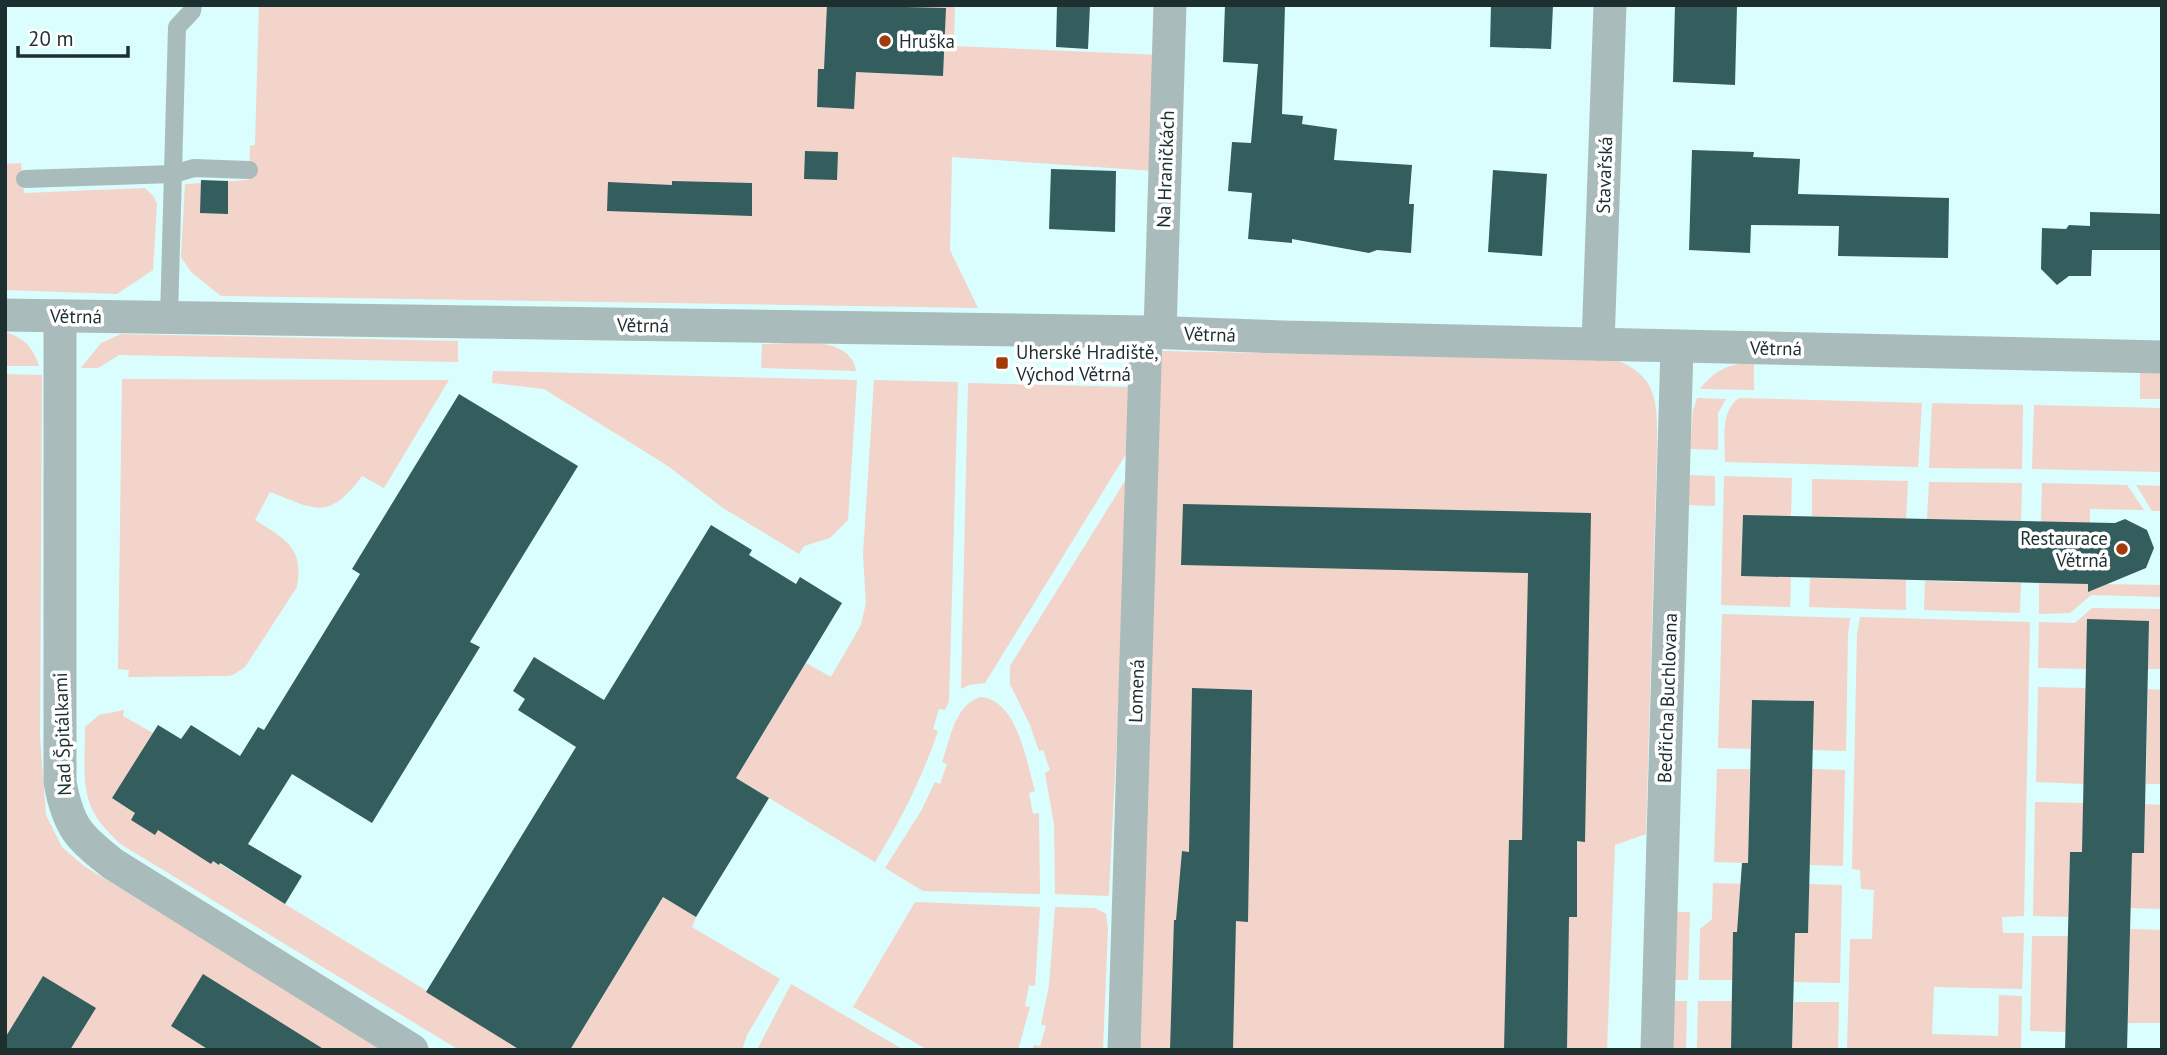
<svg xmlns="http://www.w3.org/2000/svg" width="2167" height="1055" viewBox="0 0 2167 1055" font-family="'PT Sans',sans-serif">
	<style>
		.green { fill: #f2d4ca }
		.building { fill: #345d5d }
		.lines { fill: none; stroke-linecap: round; stroke-linejoin: round }
		.service { stroke: #a9bcbb; stroke-width: 18 }
		.minor { stroke: #a9bcbb; stroke-width: 33 }
		.poi-dot { fill: #a13c0d; stroke: #fff; stroke-width: 2.5 }
		.labels { text-anchor: middle; stroke-width: 7; stroke-linejoin: round; paint-order: stroke }
		.poi-label { font-size: 19px; fill: #1e2f2f; stroke: #fff; text-anchor: start }
		.street-label { font-size: 19px; fill: #1e2f2f; stroke: #fff }
	</style>
	<rect width="100%" height="100%" fill="#dafefd"/>
	<!-- green -->
	<g class="green">
		<path d="M 259,5 L 955,5 L 954,46 L 1159,55 L 1154,171 L 952,157 L 950,250 L 978,308 L 221,296 L 191,272 L 181,257 L 185,184 L 249,180 L 250,146 L 255,145 Z"/>
		<path d="M 21,163 L 24,193 L 145,188 L 154,197 L 157,204 L 153,270 L 117,294 L 5,290 L 5,164 Z"/>
		<path d="M 5,332 C 25,338 33,348 39,366 L 5,366 Z"/>
		<path d="M 121,334 L 458,341 L 458,362 L 119,355 L 98,368 L 81,368 L 101,343 Z"/>
		<path d="M 762,344 C 791,344 850,333 856,371 L 761,368 Z"/>
		<path d="M 1162,351 L 1616,360 C 1661,377 1657,408 1657,449 L 1646,834 L 1615,845 L 1607,1050 L 1128,1050 L 1158,354 Z"/>
		<path d="M 1754,362 L 1754,390 L 1700,389 C 1714,370 1731,363 1754,362 Z"/>
		<path d="M 493,371 L 857,380 L 848,520 L 830,538 L 804,546 L 799,554 L 723,508 L 668,466 L 544,389 L 492,383 Z"/>
		<path d="M 2140,372 L 2162,373 L 2162,399 L 2140,399 Z"/>
		<path d="M 5,374 L 42,375 L 40,738 L 46,815 L 62,847 L 84,866 L 386,1050 L 5,1050 Z"/>
		<path d="M 122,379 L 449,380 L 384,488 L 362,476 C 328,522 315,509 270,492 L 255,520 C 285,539 304,547 297,587 L 245,667 L 233,675 L 227,676 L 128,677 L 129,670 L 118,669 Z"/>
		<path d="M 874,380 L 958,382 L 949,701 L 945,710 L 939,709 L 933,729 L 938,731 C 922,778 901,820 875,862 L 736,778 L 806,663 L 831,677 L 861,625 L 866,603 L 863,554 Z"/>
		<path d="M 968,383 L 1132,387 L 1131,446 L 985,683 L 969,685 L 961,689 Z"/>
		<path d="M 1697,398 L 1726,399 L 1718,413 L 1718,450 L 1690,449 L 1693,410 Z"/>
		<path d="M 1739,398 L 1922,403 L 1918,467 L 1725,462 C 1725,441 1720,411 1739,398 Z"/>
		<path d="M 1932,403 L 2023,405 L 2022,469 L 1929,468 Z"/>
		<path d="M 2034,405 L 2162,408 L 2162,472 L 2032,469 Z"/>
		<path d="M 1689,475 L 1715,476 L 1715,506 L 1688,505 Z"/>
		<path d="M 1130,476 L 1109,893 L 1108,896 L 1055,894 L 1054,824 L 1045,773 L 1050,770 L 1043,750 L 1039,751 L 1030,725 L 1010,684 L 1010,666 L 1125,481 Z"/>
		<path d="M 1724,476 L 1792,478 L 1791,516 L 1743,515 L 1741,576 L 1791,577 L 1790,607 L 1721,605 Z"/>
		<path d="M 1812,479 L 1908,481 L 1906,519 L 1812,516 Z"/>
		<path d="M 1929,482 L 2022,483 L 2021,521 L 1927,519 Z"/>
		<path d="M 2042,483 L 2127,485 L 2144,510 L 2090,509 L 2090,523 L 2041,522 Z"/>
		<path d="M 2136,485 L 2162,486 L 2162,511 L 2152,511 Z"/>
		<path d="M 1810,578 L 1906,580 L 1906,610 L 1809,607 Z"/>
		<path d="M 1925,581 L 2021,583 L 2020,613 L 1924,610 Z"/>
		<path d="M 2039,583 L 2162,585 L 2162,597 L 2091,595 L 2070,613 L 2039,614 Z"/>
		<path d="M 2092,608 L 2162,609 L 2162,669 L 2148,669 L 2149,621 L 2086,669 L 2038,668 L 2039,622 L 2075,623 Z"/>
		<path d="M 1722,614 L 1850,618 L 1848,635 L 1846,751 L 1812,750 L 1814,701 L 1753,700 L 1751,749 L 1718,748 Z"/>
		<path d="M 1860,617 L 2030,622 L 2024,916 L 2002,917 L 2003,933 L 2024,933 L 2022,989 L 1934,987 L 1932,1034 L 1998,1036 L 1999,995 L 2022,996 L 2021,1050 L 1847,1050 L 1850,939 L 1872,939 L 1874,890 L 1861,889 L 1860,870 L 1852,869 L 1857,635 Z"/>
		<path d="M 2038,687 L 2086,688 L 2084,784 L 2036,782 Z"/>
		<path d="M 2148,689 L 2162,690 L 2162,784 L 2146,784 Z"/>
		<path d="M 981,697 C 1018,701 1026,761 1035,791 L 1029,793 L 1033,814 L 1039,813 L 1040,894 L 923,891 L 885,868 L 921,811 L 935,782 L 940,784 L 947,764 L 942,762 C 951,738 954,705 981,697 Z"/>
		<path d="M 124,710 L 123,716 L 153,733 L 112,798 L 523,1050 L 459,1050 L 122,845 C 77,806 85,782 85,727 L 99,715 Z"/>
		<path d="M 1717,769 L 1750,769 L 1748,863 L 1714,862 Z"/>
		<path d="M 1812,769 L 1845,770 L 1843,866 L 1810,865 Z"/>
		<path d="M 2035,802 L 2084,803 L 2082,852 L 2070,852 L 2068,917 L 2033,916 Z"/>
		<path d="M 2145,804 L 2162,805 L 2162,909 L 2130,908 L 2132,853 L 2144,853 Z"/>
		<path d="M 1713,883 L 1748,884 L 1732,980 L 1699,980 L 1700,929 L 1712,919 Z"/>
		<path d="M 1809,884 L 1842,885 L 1840,983 L 1794,982 L 1795,933 L 1808,933 Z"/>
		<path d="M 663,897 L 696,917 L 692,927 L 780,979 L 747,1035 L 742,1050 L 570,1050 Z"/>
		<path d="M 915,902 L 1040,907 L 1035,986 L 1029,985 L 1025,1006 L 1030,1007 L 1018,1050 L 928,1050 L 853,1007 Z"/>
		<path d="M 1055,907 L 1095,908 L 1106,914 L 1108,928 L 1103,1050 L 1032,1050 L 1034,1045 L 1040,1046 L 1046,1026 L 1041,1024 L 1049,986 Z"/>
		<path d="M 1676,912 L 1690,912 L 1688,980 L 1674,980 Z"/>
		<path d="M 2130,929 L 2162,930 L 2162,1023 L 2128,1023 Z"/>
		<path d="M 2032,936 L 2068,936 L 2066,1032 L 2030,1031 Z"/>
		<path d="M 791,984 L 904,1050 L 757,1050 Z"/>
		<path d="M 1674,1001 L 1687,1001 L 1686,1050 L 1672,1050 Z"/>
		<path d="M 1698,1001 L 1732,1001 L 1731,1050 L 1697,1050 Z"/>
		<path d="M 1794,1002 L 1839,1002 L 1838,1050 L 1792,1050 Z"/>
	</g>
	<!-- building -->
	<g class="building">
		<path d="M 827,5 L 946,8 L 943,76 L 856,72 L 854,109 L 817,107 L 818,69 L 824,69 Z"/>
		<path d="M 1057,5 L 1090,5 L 1088,49 L 1056,47 Z"/>
		<path d="M 1225,5 L 1285,5 L 1282,114 L 1303,116 L 1302,124 L 1337,129 L 1334,160 L 1412,165 L 1409,204 L 1414,204 L 1411,253 L 1377,250 L 1369,253 L 1292,239 L 1292,243 L 1248,239 L 1252,193 L 1228,191 L 1232,142 L 1251,143 L 1258,64 L 1223,62 Z"/>
		<path d="M 1491,5 L 1553,5 L 1551,49 L 1490,47 Z"/>
		<path d="M 1675,5 L 1737,5 L 1735,85 L 1673,82 Z"/>
		<path d="M 1692,150 L 1754,152 L 1753,157 L 1800,159 L 1798,194 L 1949,198 L 1948,258 L 1838,256 L 1839,226 L 1751,225 L 1750,253 L 1689,250 Z"/>
		<path d="M 805,151 L 838,152 L 837,180 L 804,179 Z"/>
		<path d="M 1051,169 L 1116,171 L 1115,232 L 1049,229 Z"/>
		<path d="M 1493,170 L 1547,174 L 1542,256 L 1488,252 Z"/>
		<path d="M 201,180 L 228,181 L 228,214 L 200,213 Z"/>
		<path d="M 672,181 L 752,183 L 752,216 L 607,211 L 608,182 L 672,185 Z"/>
		<path d="M 2090,212 L 2162,214 L 2162,250 L 2092,250 L 2091,276 L 2069,276 L 2057,285 L 2041,269 L 2042,228 L 2066,229 L 2069,225 L 2090,226 Z"/>
		<path d="M 459,394 L 578,466 L 470,642 L 480,647 L 372,823 L 292,774 L 248,844 L 302,876 L 285,904 L 220,863 L 219,865 L 213,861 L 211,864 L 158,830 L 155,835 L 131,820 L 135,813 L 112,798 L 158,725 L 181,739 L 191,725 L 240,756 L 258,727 L 264,730 L 360,574 L 352,569 Z"/>
		<path d="M 1183,504 L 1591,513 L 1585,842 L 1577,841 L 1577,917 L 1569,917 L 1567,1050 L 1504,1050 L 1509,840 L 1522,840 L 1528,573 L 1181,565 Z"/>
		<path d="M 1743,515 L 2115,523 L 2125,519 L 2147,530 L 2154,548 L 2146,568 L 2088,592 L 2088,584 L 1741,576 Z"/>
		<path d="M 711,525 L 752,550 L 749,555 L 796,584 L 800,577 L 842,603 L 736,778 L 769,798 L 696,917 L 663,897 L 570,1050 L 520,1050 L 426,992 L 576,747 L 518,710 L 525,699 L 513,691 L 534,657 L 604,700 Z"/>
		<path d="M 2087,619 L 2149,621 L 2144,853 L 2132,853 L 2127,1050 L 2065,1050 L 2070,852 L 2082,852 Z"/>
		<path d="M 1192,688 L 1252,690 L 1248,922 L 1236,921 L 1233,1050 L 1170,1050 L 1174,920 L 1176,920 L 1182,851 L 1189,852 Z"/>
		<path d="M 1752,700 L 1814,701 L 1808,933 L 1795,933 L 1792,1050 L 1731,1050 L 1733,932 L 1737,932 L 1742,863 L 1748,863 Z"/>
		<path d="M 203,974 L 261,1010 L 325,1050 L 209,1050 L 171,1026 Z"/>
		<path d="M 43,976 L 96,1008 L 70,1050 L 5,1050 L 5,1038 Z"/>
	</g>
	<g class="lines">
		<!-- service -->
		<g class="service">
			<path d="M 25,179 L 173,174 L 194,168 L 249,170"/>
			<path d="M 169,318 L 177,27 L 192,11 L 193,5"/>
		</g>
		<!-- minor -->
		<g class="minor">
			<path d="M 5,315 L 1146,332 L 1282,337 L 2162,357"/>
			<path d="M 60,316 L 60,782 C 68,826 78,837 113,864 L 412,1050"/>
			<path d="M 1160,332 L 1170,5"/>
			<path d="M 1598,344 L 1610,5"/>
			<path d="M 1124,1050 L 1146,332"/>
			<path d="M 1657,1050 L 1677,346"/>
		</g>
	</g>
	<!-- markers -->
	<g class="poi-dot">
		<circle cx="885" cy="41" r="7"/>
		<rect x="995" y="356" width="14" height="14" rx="3.5"/>
		<circle cx="2122" cy="549" r="7"/>
	</g>
	<g class="labels">
		<!-- poi labels -->
		<g class="poi-label">
			<text x="899" y="48">Hruška</text>
			<text x="1016" y="359">Uherské Hradiště,<tspan x="1016" dy="22">Východ Větrná</tspan></text>
			<text x="2108" y="545" text-anchor="end">Restaurace<tspan x="2108" dy="22">Větrná</tspan></text>
		</g>
		<!-- street labels -->
		<g class="street-label">
			<text transform="translate(1165 169) rotate(-88)" y="7">Na Hraničkách</text>
			<text transform="translate(1604 175) rotate(-88)" y="7">Stavařská</text>
			<text transform="translate(76 316) rotate(1)" y="7">Větrná</text>
			<text transform="translate(643 325) rotate(1)" y="7">Větrná</text>
			<text transform="translate(1210 334) rotate(2)" y="7">Větrná</text>
			<text transform="translate(1776 348) rotate(1)" y="7">Větrná</text>
			<text transform="translate(1136 691) rotate(-88)" y="7">Lomená</text>
			<text transform="translate(1667 698) rotate(-88)" y="7">Bedřicha Buchlovana</text>
			<text transform="translate(62 734) rotate(-92)" y="7">Nad Špitálkami</text>
		</g>
	</g>
	<!-- border -->
	<rect width="2167" height="1055" fill="none" stroke="#1e2f2f" stroke-width="14"/>
	<!-- scale -->
	<path d="M18 46v10h110v-10" fill="none" stroke="#1e2f2f" stroke-width="3.5"/>
	<text x="28" y="46" font-size="21" fill="#1e2f2f" stroke="#ffffff" stroke-width="5" paint-order="stroke">20 m</text>
</svg>
